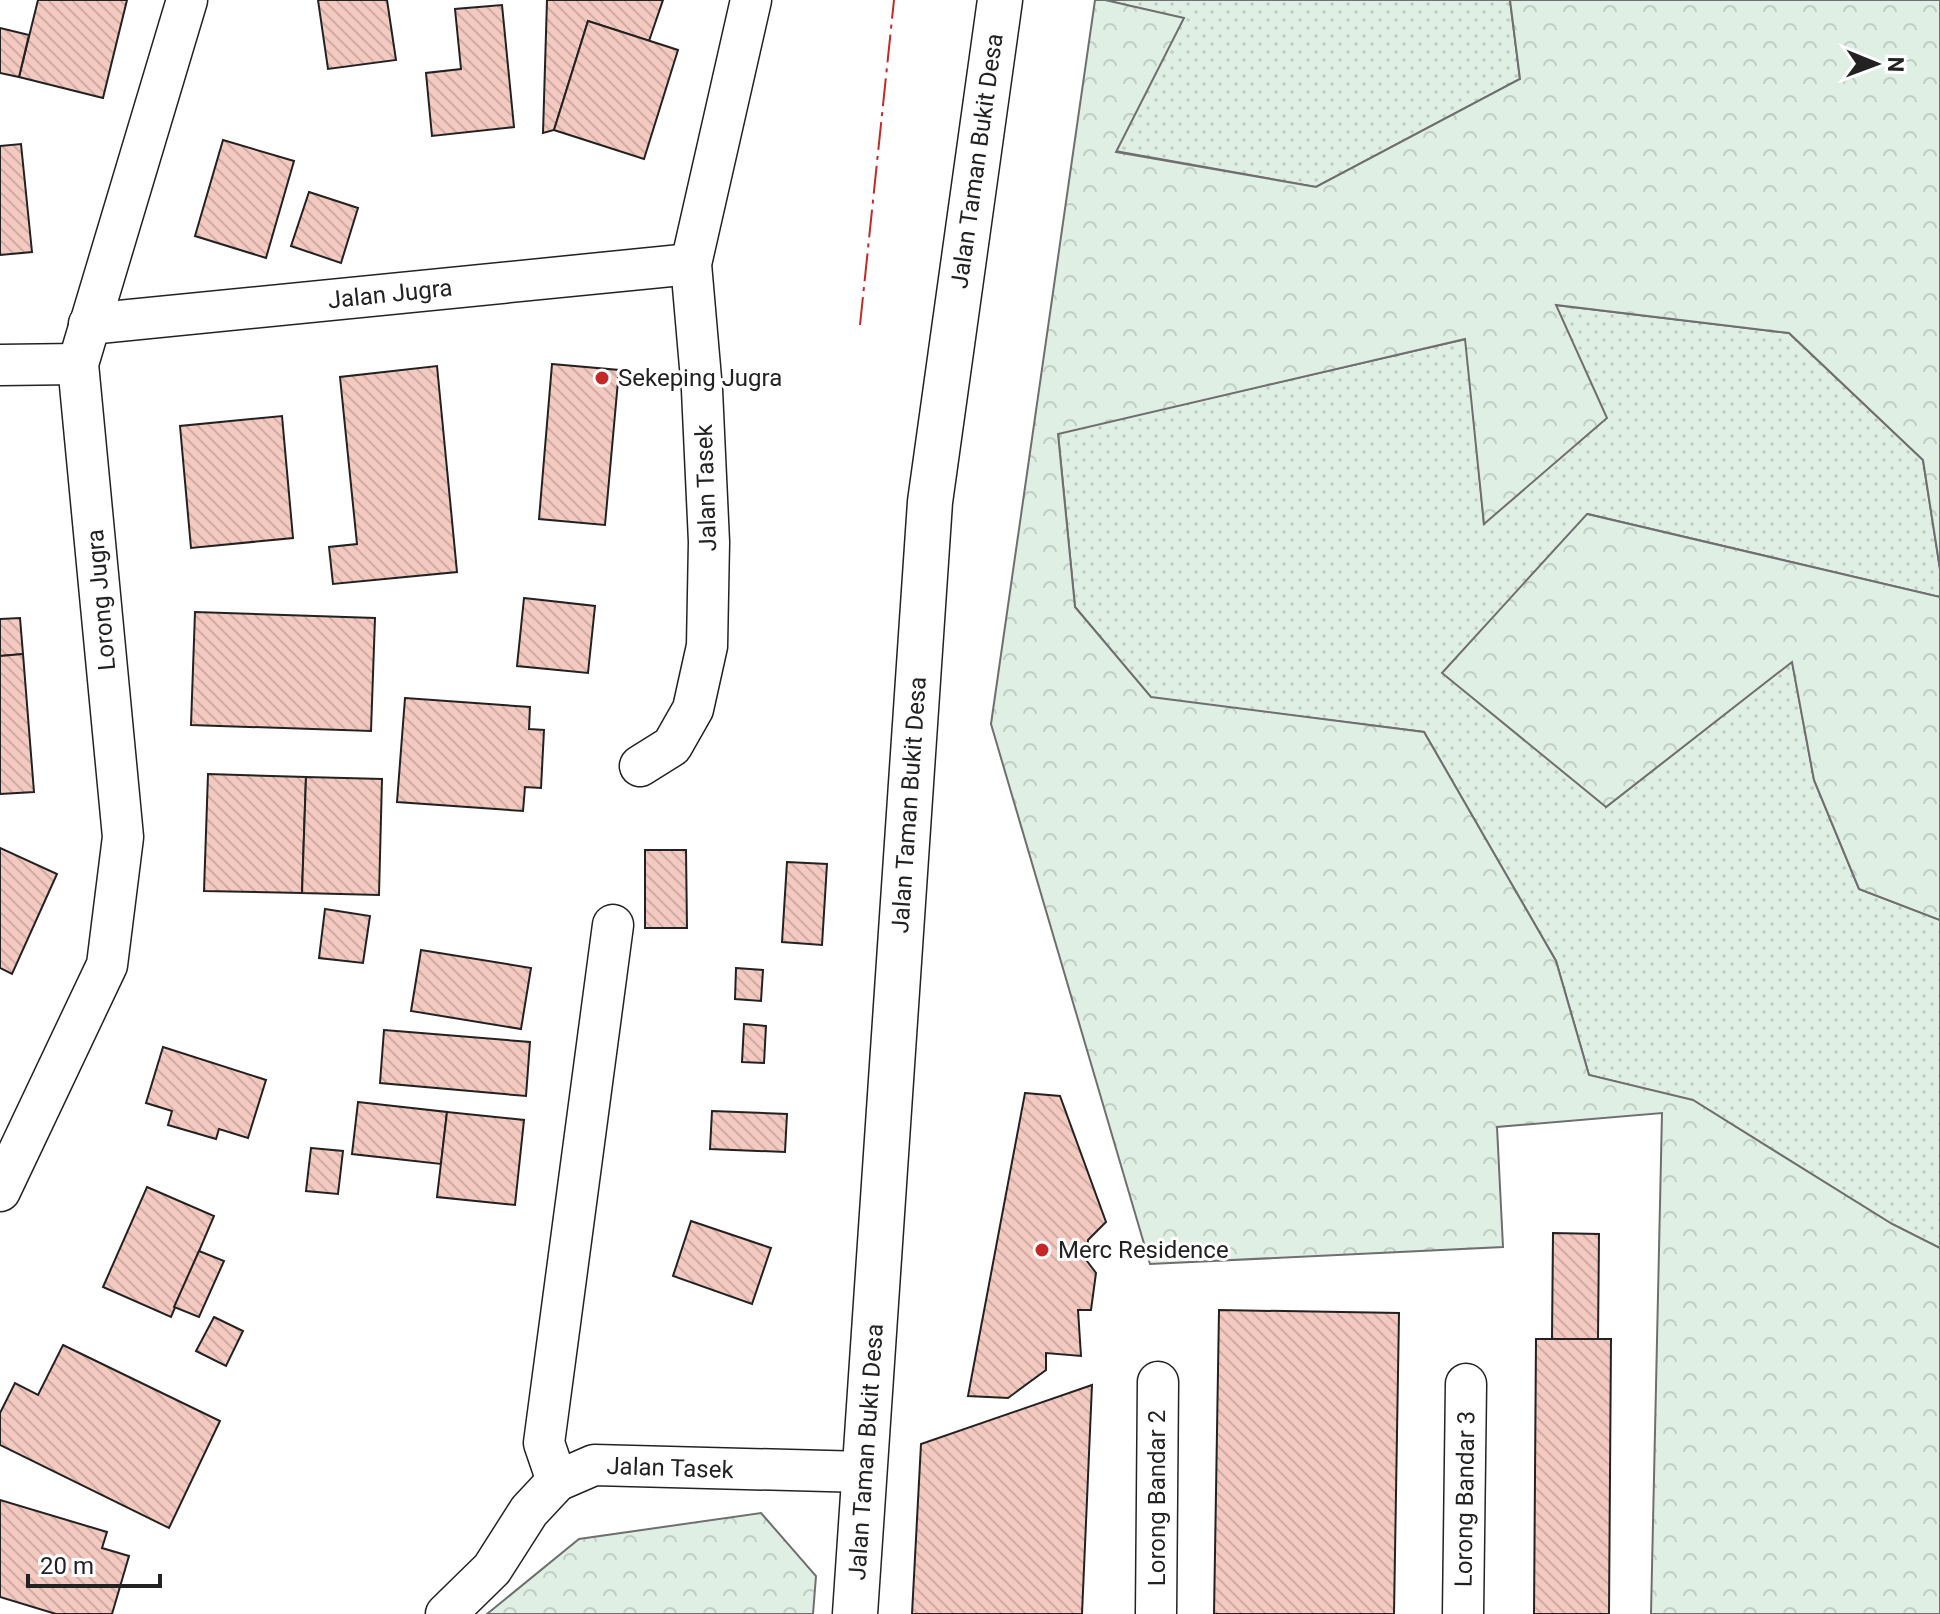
<svg xmlns="http://www.w3.org/2000/svg" width="1940" height="1614" viewBox="0 0 1940 1614" font-family="Roboto,sans-serif">
	<style>
		.grass { fill: url(#grass-dots); stroke: #6f6f6f; stroke-width: 2 }
		.forest { fill: url(#forest-crowns); stroke: #6f6f6f; stroke-width: 2 }
		.building { fill: url(#building-back-hatch); stroke: #222; stroke-width: 2 }
		.lines { fill: none; stroke-linecap: round; stroke-linejoin: round }
		.street-casing { stroke: #222; stroke-width: 43 }
		.secondary-casing { stroke: #222; stroke-width: 47 }
		.street { stroke: #fff; stroke-width: 40 }
		.secondary { stroke: #fff; stroke-width: 44 }
		.power { stroke: #c62828; stroke-width: 2; stroke-dasharray: 28 6 4 6; stroke-linecap: butt }
		.poi-dot { fill: #c62828; stroke: #fff; stroke-width: 3 }
		.labels { text-anchor: middle; stroke-width: 6; stroke-linejoin: round; paint-order: stroke }
		.street-label { font-size: 24px; fill: #222; stroke: #fff }
		.poi-label { font-size: 24px; fill: #222; stroke: #fff; text-anchor: start }
	</style>
	<defs>
		<pattern id="grass-dots" width="8" height="8" patternUnits="userSpaceOnUse" patternTransform="scale(2)"><rect width="8" height="8" fill="#e0efe3"/><path d="M2 2h.1M6 6h.1" fill="none" stroke="#c0cdc2" stroke-width="1.8" stroke-linecap="round"/></pattern>
		<pattern id="forest-crowns" width="20" height="18" patternUnits="userSpaceOnUse" patternTransform="scale(2)"><rect width="20" height="18" fill="#e0efe3"/><path d="M2 6a3 3 0 1 1 6 0M12 15a3 3 0 1 1 6 0" fill="none" stroke="#c0cdc2"/></pattern>
		<pattern id="building-back-hatch" width="6" height="6" patternUnits="userSpaceOnUse" patternTransform="scale(2)"><rect width="6" height="6" fill="#f3c9c0"/><path d="M-1 5l2 2M0 0l6 6M5-1l2 2" fill="none" stroke="#d0aca5"/></pattern>
	</defs>
	<rect width="100%" height="100%" fill="#fff"/>
	<!-- grass -->
	<g class="grass">
		<path d="M 1105,0 L 1510,0 L 1520,79 L 1316,187 L 1115,151 L 1183,19 Z"/>
		<path d="M 1555,305 L 1789,333 L 1923,460 L 1940,569 L 1940,597 L 1588,514 L 1606,807 L 1792,661 L 1814,780 L 1859,889 L 1940,920 L 1940,1248 L 1892,1224 L 1693,1101 L 1589,1075 L 1556,961 L 1424,732 L 1151,698 L 1075,607 L 1058,433 L 1466,339 L 1484,524 Z"/>
	</g>
	<!-- forest -->
	<g class="forest">
		<path d="M 1095,0 L 1105,0 L 1184,18 L 1116,152 L 1316,187 L 1520,79 L 1510,0 L 1940,0 L 1940,569 L 1923,460 L 1789,333 L 1556,305 L 1607,418 L 1484,524 L 1465,339 L 1058,434 L 1075,607 L 1151,697 L 1424,732 L 1556,961 L 1589,1075 L 1693,1100 L 1892,1224 L 1940,1248 L 1940,1614 L 1651,1614 L 1662,1113 L 1497,1127 L 1503,1247 L 1150,1264 L 991,724 Z"/>
		<path d="M 1587,514 L 1940,597 L 1940,920 L 1859,889 L 1814,780 L 1792,662 L 1606,807 L 1442,673 Z"/>
		<path d="M 761,1513 L 816,1576 L 813,1614 L 487,1614 L 579,1539 Z"/>
	</g>
	<!-- building -->
	<g class="building">
		<path d="M 38,0 L 127,0 L 103,98 L 19,77 Z"/>
		<path d="M 318,0 L 387,0 L 396,60 L 328,69 Z"/>
		<path d="M 547,0 L 663,0 L 649,41 L 588,21 L 554,130 L 543,133 Z"/>
		<path d="M 502,5 L 514,127 L 432,136 L 426,73 L 461,69 L 455,9 Z"/>
		<path d="M 588,21 L 678,50 L 644,159 L 554,130 Z"/>
		<path d="M 0,28 L 29,35 L 19,77 L 0,73 Z"/>
		<path d="M 223,140 L 294,161 L 266,258 L 195,236 Z"/>
		<path d="M 21,144 L 32,252 L 0,255 L 0,146 Z"/>
		<path d="M 309,192 L 358,208 L 341,263 L 291,246 Z"/>
		<path d="M 552,364 L 619,370 L 605,525 L 539,519 Z"/>
		<path d="M 437,366 L 457,572 L 333,584 L 329,547 L 357,544 L 340,377 Z"/>
		<path d="M 282,416 L 293,538 L 191,548 L 180,426 Z"/>
		<path d="M 524,598 L 595,606 L 588,673 L 517,666 Z"/>
		<path d="M 195,612 L 375,618 L 371,731 L 191,725 Z"/>
		<path d="M 20,618 L 23,654 L 0,656 L 0,619 Z"/>
		<path d="M 23,654 L 34,792 L 0,794 L 0,656 Z"/>
		<path d="M 405,698 L 530,707 L 529,729 L 544,730 L 541,788 L 525,787 L 523,811 L 397,802 Z"/>
		<path d="M 208,774 L 306,777 L 302,893 L 204,891 Z"/>
		<path d="M 306,777 L 382,779 L 379,895 L 302,893 Z"/>
		<path d="M 0,848 L 57,874 L 12,974 L 0,968 Z"/>
		<path d="M 645,850 L 686,850 L 687,928 L 645,928 Z"/>
		<path d="M 787,862 L 827,864 L 822,945 L 782,942 Z"/>
		<path d="M 325,909 L 370,916 L 363,963 L 319,958 Z"/>
		<path d="M 421,950 L 531,968 L 521,1029 L 411,1011 Z"/>
		<path d="M 736,968 L 763,970 L 761,1001 L 735,999 Z"/>
		<path d="M 744,1024 L 766,1026 L 764,1063 L 742,1062 Z"/>
		<path d="M 384,1030 L 530,1042 L 526,1096 L 380,1083 Z"/>
		<path d="M 163,1047 L 266,1080 L 248,1138 L 219,1129 L 216,1139 L 168,1125 L 172,1111 L 146,1103 Z"/>
		<path d="M 1025,1093 L 1060,1096 L 1106,1222 L 1088,1240 L 1087,1261 L 1096,1273 L 1091,1310 L 1078,1310 L 1081,1356 L 1046,1353 L 1046,1370 L 1008,1398 L 968,1396 Z"/>
		<path d="M 358,1102 L 447,1112 L 441,1164 L 352,1154 Z"/>
		<path d="M 712,1111 L 787,1114 L 785,1152 L 710,1149 Z"/>
		<path d="M 447,1112 L 524,1120 L 515,1205 L 437,1197 Z"/>
		<path d="M 311,1148 L 343,1151 L 338,1194 L 306,1191 Z"/>
		<path d="M 147,1187 L 214,1216 L 171,1317 L 103,1287 Z"/>
		<path d="M 691,1221 L 771,1248 L 752,1304 L 673,1276 Z"/>
		<path d="M 1553,1233 L 1599,1234 L 1598,1339 L 1552,1339 Z"/>
		<path d="M 199,1251 L 224,1261 L 199,1317 L 174,1307 Z"/>
		<path d="M 1219,1310 L 1399,1313 L 1394,1614 L 1214,1614 Z"/>
		<path d="M 214,1317 L 243,1331 L 226,1366 L 196,1351 Z"/>
		<path d="M 1536,1339 L 1611,1339 L 1609,1614 L 1534,1614 Z"/>
		<path d="M 63,1345 L 220,1421 L 169,1528 L 0,1445 L 0,1413 L 15,1383 L 38,1395 Z"/>
		<path d="M 1092,1385 L 1082,1614 L 912,1614 L 921,1444 Z"/>
		<path d="M 0,1500 L 107,1532 L 102,1548 L 129,1556 L 112,1614 L 56,1614 L 0,1597 Z"/>
	</g>
	<g class="lines">
		<defs>
			<g id="street">
				<path d="M 89,324 L 691,264"/>
				<path d="M 0,365 L 78,364"/>
				<path d="M 640,766 L 672,746 L 693,709 L 707,646 L 709,542 L 702,390 L 691,264 L 751,0"/>
				<path d="M 0,1191 L 107,965 L 123,837 L 78,364 L 187,0"/>
				<path d="M 557,1481 L 544,1443 L 613,925"/>
				<path d="M 446,1614 L 492,1569 L 529,1511 L 557,1481 L 594,1465 L 865,1472"/>
				<path d="M 1156,1614 L 1158,1382"/>
				<path d="M 1463,1614 L 1466,1384"/>
			</g>
			<path id="secondary" d="M 855,1614 L 930,502 L 1000,0"/>
		</defs>
		<!-- street casing -->
		<use href="#street" class="street-casing"/>
		<!-- secondary casing -->
		<use href="#secondary" class="secondary-casing"/>
		<!-- street -->
		<use href="#street" class="street"/>
		<!-- secondary -->
		<use href="#secondary" class="secondary"/>
		<!-- power -->
		<path class="power" d="M 860,325 L 894,0"/>
	</g>
	<!-- markers -->
	<g class="poi-dot">
		<circle cx="602" cy="378" r="8"/>
		<circle cx="1042" cy="1250" r="8"/>
	</g>
	<g class="labels">
		<!-- street labels -->
		<g class="street-label">
			<text transform="translate(977 161) rotate(-82)" y="8">Jalan Taman Bukit Desa</text>
			<text transform="translate(390 294) rotate(-6)" y="8">Jalan Jugra</text>
			<text transform="translate(706 488) rotate(-92)" y="8">Jalan Tasek</text>
			<text transform="translate(101 600) rotate(-95)" y="8">Lorong Jugra</text>
			<text transform="translate(909 805) rotate(-86)" y="8">Jalan Taman Bukit Desa</text>
			<text transform="translate(866 1452) rotate(-86)" y="8">Jalan Taman Bukit Desa</text>
			<text transform="translate(670 1468) rotate(2)" y="8">Jalan Tasek</text>
			<text transform="translate(1157 1498) rotate(-90)" y="8">Lorong Bandar 2</text>
			<text transform="translate(1465 1499) rotate(-89)" y="8">Lorong Bandar 3</text>
		</g>
		<!-- poi labels -->
		<g class="poi-label">
			<text x="618" y="386">Sekeping Jugra</text>
			<text x="1058" y="1258">Merc Residence</text>
		</g>
	</g>
	<!-- north arrow -->
	<g transform="translate(1876 64) rotate(91)" stroke="#ffffff" stroke-width="6" paint-order="stroke">
	<path d="M0-6L14 30L0 20L-14 30Z" fill="#222222"/>
	<text y="-12" font-size="22" font-weight="bold" text-anchor="middle" fill="#222222">N</text>
	</g>
	<!-- scale -->
	<path d="M28 1574v12h132v-12" fill="none" stroke="#222222" stroke-width="4"/>
	<text x="40" y="1574" font-size="24" fill="#222222" stroke="#ffffff" stroke-width="6" paint-order="stroke">20 m</text>
</svg>
